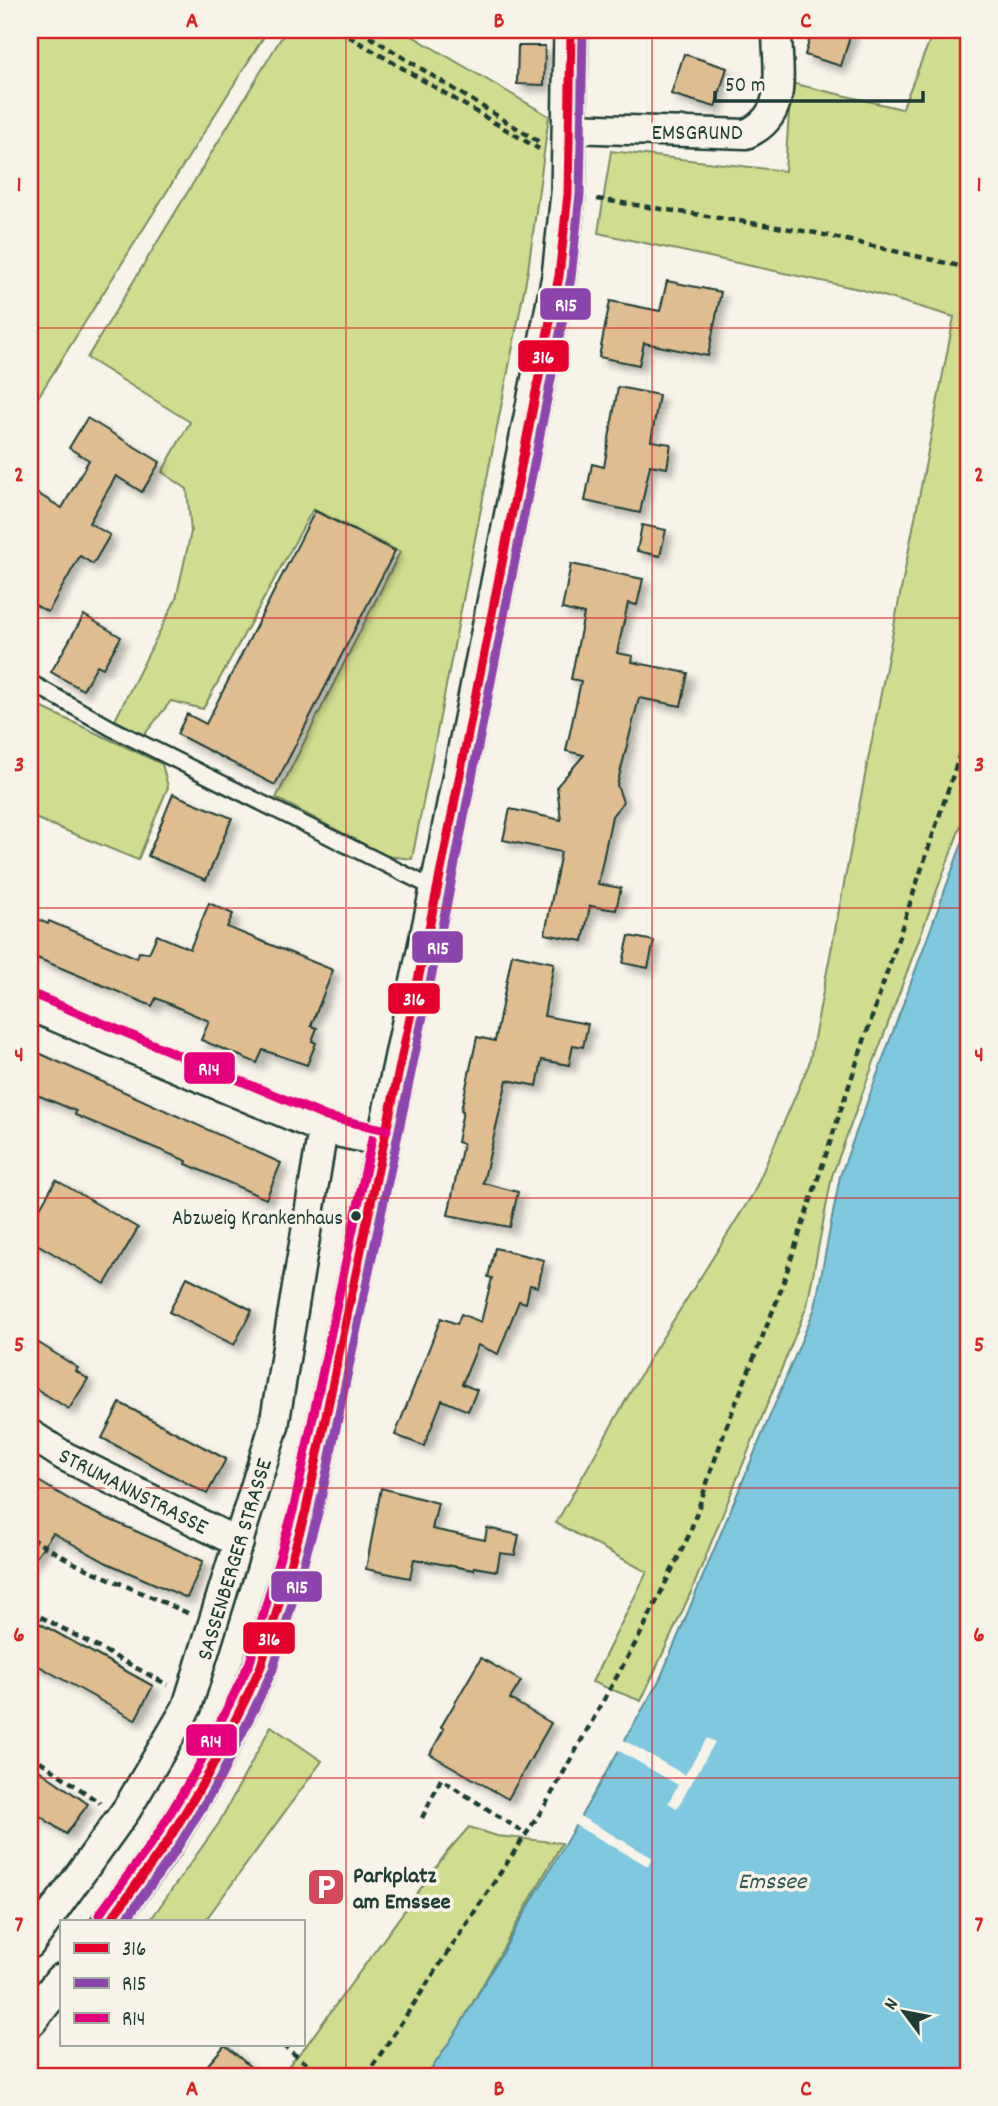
<svg xmlns="http://www.w3.org/2000/svg" width="998" height="2106" viewBox="0 0 998 2106" font-family="Dekko,sans-serif">
	<style>
		.green { fill: #d0dc8f; stroke: #788c62; stroke-width: 2 }
		.water { fill: #80c8e0; stroke: #59909b; stroke-width: 2 }
		.pier { fill: #f7f3e8 }
		.building { fill: #dfbd91; stroke: #1f3d34; stroke-width: 2; filter: url(#shadow) }
		.lines { fill: none; stroke-linecap: round; stroke-linejoin: round }
		.service-casing { stroke: #1f3d34; stroke-width: 19 }
		.minor-casing { stroke: #1f3d34; stroke-width: 33 }
		.tertiary-casing { stroke: #1f3d34; stroke-width: 38 }
		.path { stroke: #1f3d34; stroke-width: 4.5; stroke-dasharray: 7 5; stroke-linecap: butt }
		.service { stroke: #f7f3e8; stroke-width: 14 }
		.minor { stroke: #f7f3e8; stroke-width: 28 }
		.tertiary { stroke: #f7f3e8; stroke-width: 33 }
		.bus-1-casing { stroke: #f7f3e8; stroke-width: 14 }
		.bus-2-casing { stroke: #f7f3e8; stroke-width: 14 }
		.bus-3-casing { stroke: #f7f3e8; stroke-width: 14 }
		.bus-1 { stroke: #e4002b; stroke-width: 9 }
		.bus-2 { stroke: #8e44ad; stroke-width: 9 }
		.bus-3 { stroke: #e5007d; stroke-width: 9 }
		.grid { fill: none; stroke: #d62828; stroke-width: 2; stroke-opacity: 0.55 }
		.bus-dot { fill: #1f3d34; stroke: #f7f3e8; stroke-width: 2.5 }
		.labels { text-anchor: middle; stroke-width: 7; stroke-linejoin: round; paint-order: stroke }
		.bus-label { font-size: 21px; fill: #1f3d34; stroke: #f7f3e8; text-anchor: end }
		.street-label { font-size: 23px; fill: #1f3d34; stroke: #f7f3e8 }
		.poi-label { font-size: 23px; font-weight: bold; fill: #1f3d34; stroke: #f7f3e8; text-anchor: start }
		.water-label { font-size: 24px; font-style: italic; fill: #325956; stroke: #f7f3e8 }
		.line-badge { stroke: #f7f3e8; stroke-width: 2.5 }
		.badge-label { font-size: 19px; text-anchor: middle; font-weight: bold; fill: #fff }
		.neatline { fill: none; stroke: #d62828; stroke-width: 2.5 }
		.grid-label { font-size: 23px; text-anchor: middle; font-weight: bold; fill: #d62828 }
	</style>
	<defs>
		<filter id="shadow"><feDropShadow dx="6" dy="6" stdDeviation="3.5" flood-color="#0004"/></filter>
	</defs>
	<rect width="100%" height="100%" fill="#f7f3e8"/>
	<filter id="ink" filterUnits="userSpaceOnUse"><feTurbulence type="fractalNoise" baseFrequency=".0143" numOctaves="2"/><feDisplacementMap in="SourceGraphic" scale="14" xChannelSelector="R" yChannelSelector="G"/><feConvolveMatrix kernelMatrix="1 2 1 2 8 2 1 2 1" color-interpolation-filters="sRGB"/></filter>
	<g filter="url(#ink)">
		<!-- green -->
		<g class="green">
			<path d="M 30,30 L 268,30 L 30,410 Z"/>
			<path d="M 286,30 L 402,30 L 549,116 L 528,270 L 412,859 L 386,856 L 276,798 L 400,552 L 313,509 L 203,709 L 171,701 L 144,735 L 115,720 L 176,599 L 191,532 L 187,489 L 162,472 L 190,422 L 87,358 Z"/>
			<path d="M 934,30 L 968,30 L 968,806 L 832,1176 L 807,1306 L 692,1590 L 641,1701 L 592,1682 L 647,1572 L 556,1523 L 651,1356 L 754,1192 L 809,1064 L 954,317 L 863,290 L 598,233 L 611,151 L 785,171 L 791,83 L 902,109 Z"/>
			<path d="M 30,702 L 162,764 L 168,787 L 138,860 L 30,816 Z"/>
			<path d="M 271,1726 L 322,1761 L 204,1922 L 149,1922 L 219,1823 Z"/>
			<path d="M 469,1827 L 497,1836 L 562,1843 L 458,2029 L 427,2076 L 302,2076 L 289,2065 L 305,2047 L 448,1851 Z"/>
		</g>
		<!-- water -->
		<path class="water" d="M 968,827 L 968,2076 L 427,2076 L 458,2029 L 660,1679 L 815,1308 L 840,1176 Z"/>
		<!-- pier -->
		<g class="pier">
			<path d="M 707,1738 L 715,1742 L 677,1808 L 668,1803 L 678,1785 L 616,1749 L 622,1739 L 685,1775 Z"/>
			<path d="M 578,1815 L 653,1858 L 648,1866 L 573,1824 Z"/>
		</g>
		<!-- building -->
		<g class="building">
			<path d="M 812,30 L 852,30 L 841,66 L 805,55 Z"/>
			<path d="M 518,46 L 545,46 L 544,85 L 517,84 Z"/>
			<path d="M 684,54 L 727,68 L 715,107 L 671,94 Z"/>
			<path d="M 667,281 L 721,292 L 708,356 L 644,343 L 639,365 L 599,357 L 610,301 L 660,311 Z"/>
			<path d="M 618,387 L 659,395 L 651,441 L 671,444 L 667,468 L 650,465 L 640,513 L 585,501 L 592,464 L 604,467 Z"/>
			<path d="M 87,418 L 160,462 L 142,492 L 116,476 L 89,523 L 110,535 L 93,564 L 80,556 L 48,612 L 30,602 L 30,489 L 62,508 L 89,460 L 69,448 Z"/>
			<path d="M 315,511 L 395,551 L 275,785 L 177,734 L 187,714 L 206,724 Z"/>
			<path d="M 642,525 L 666,530 L 660,556 L 637,551 Z"/>
			<path d="M 571,564 L 643,579 L 637,605 L 628,603 L 617,653 L 633,656 L 632,662 L 688,673 L 681,706 L 639,698 L 617,785 L 623,802 L 612,816 L 598,884 L 621,888 L 616,910 L 590,906 L 583,941 L 545,934 L 561,852 L 503,840 L 510,809 L 561,820 L 557,786 L 584,755 L 566,751 L 581,681 L 571,679 L 584,614 L 562,609 Z"/>
			<path d="M 84,615 L 121,637 L 103,668 L 97,665 L 83,690 L 51,672 Z"/>
			<path d="M 173,794 L 232,818 L 206,880 L 148,856 Z"/>
			<path d="M 209,903 L 233,914 L 227,927 L 333,970 L 311,1026 L 317,1028 L 312,1041 L 316,1043 L 307,1065 L 263,1050 L 257,1063 L 201,1040 L 209,1021 L 156,998 L 152,1006 L 30,955 L 30,916 L 48,924 L 49,921 L 137,958 L 139,952 L 149,953 L 157,935 L 190,949 Z"/>
			<path d="M 629,936 L 654,941 L 648,968 L 623,963 Z"/>
			<path d="M 512,954 L 554,963 L 544,1016 L 588,1024 L 583,1047 L 573,1045 L 569,1065 L 542,1060 L 537,1086 L 507,1080 L 483,1183 L 518,1192 L 510,1227 L 448,1215 L 463,1144 L 457,1142 L 463,1111 L 461,1110 L 474,1051 L 477,1037 L 495,1041 Z"/>
			<path d="M 30,1049 L 281,1163 L 266,1199 L 186,1164 L 187,1161 L 75,1115 L 76,1111 L 30,1092 Z"/>
			<path d="M 56,1180 L 138,1228 L 105,1284 L 30,1240 L 30,1225 Z"/>
			<path d="M 495,1248 L 544,1260 L 538,1287 L 530,1285 L 526,1303 L 519,1301 L 498,1354 L 478,1345 L 462,1384 L 477,1390 L 468,1411 L 442,1400 L 424,1446 L 395,1435 L 441,1318 L 457,1324 L 461,1314 L 481,1322 L 492,1278 L 488,1277 Z"/>
			<path d="M 187,1277 L 252,1310 L 234,1345 L 169,1312 Z"/>
			<path d="M 30,1342 L 37,1346 L 39,1343 L 78,1368 L 76,1371 L 88,1379 L 69,1409 L 30,1385 Z"/>
			<path d="M 120,1403 L 226,1459 L 207,1494 L 102,1438 Z"/>
			<path d="M 30,1476 L 84,1508 L 203,1561 L 187,1598 L 107,1563 L 53,1533 L 30,1565 Z"/>
			<path d="M 381,1488 L 438,1503 L 432,1529 L 485,1540 L 487,1528 L 519,1535 L 515,1555 L 500,1553 L 497,1571 L 474,1567 L 474,1570 L 414,1559 L 410,1578 L 366,1569 Z"/>
			<path d="M 30,1618 L 153,1686 L 135,1720 L 30,1661 Z"/>
			<path d="M 481,1658 L 521,1681 L 510,1699 L 551,1723 L 508,1799 L 430,1754 L 444,1729 L 441,1727 Z"/>
			<path d="M 30,1764 L 88,1804 L 66,1834 L 30,1809 Z"/>
			<path d="M 225,2045 L 261,2076 L 198,2076 Z"/>
		</g>
		<g class="lines">
			<defs>
				<path id="service" d="M 30,682 L 111,728 L 437,890"/>
				<g id="minor">
					<path d="M 570,128 L 746,134 C 790,115 777,71 777,30"/>
					<path d="M 30,1006 L 323,1129 L 384,1142"/>
					<path d="M 30,1434 L 64,1456 L 239,1543"/>
					<path d="M 30,1944 L 127,1809 L 187,1707 L 274,1426 L 323,1129"/>
				</g>
				<g id="tertiary">
					<path d="M 109,1922 L 166,1844 L 209,1773 L 247,1696 L 261,1666 L 306,1510 L 437,890 L 559,276 L 568,194 L 571,30"/>
					<path d="M 30,2020 L 61,1981"/>
				</g>
			</defs>
			<!-- service casing -->
			<use href="#service" class="service-casing"/>
			<!-- minor casing -->
			<use href="#minor" class="minor-casing"/>
			<!-- tertiary casing -->
			<use href="#tertiary" class="tertiary-casing"/>
			<!-- path -->
			<g class="path">
				<path d="M 338,30 L 539,149"/>
				<path d="M 359,30 L 541,143"/>
				<path d="M 597,199 L 816,233 L 968,268"/>
				<path d="M 30,1538 L 76,1564 L 190,1614"/>
				<path d="M 30,1611 L 168,1685"/>
				<path d="M 30,1754 L 100,1803"/>
				<path d="M 422,1818 L 441,1779 L 526,1834"/>
				<path d="M 282,2045 L 323,2076"/>
				<path d="M 366,2076 L 546,1804 L 641,1633 L 689,1535 L 727,1425 L 778,1298 L 968,730"/>
			</g>
			<!-- service -->
			<use href="#service" class="service"/>
			<!-- minor -->
			<use href="#minor" class="minor"/>
			<!-- tertiary -->
			<use href="#tertiary" class="tertiary"/>
			<defs>
				<path id="bus-1" d="M 109,1922 L 166,1844 L 209,1773 L 247,1696 L 261,1666 L 306,1510 L 437,890 L 559,276 L 568,194 L 571,30"/>
				<path id="bus-2" d="M 124,1922 L 176,1850 L 220,1778 L 258,1701 L 273,1669 L 318,1513 L 449,893 L 571,278 L 580,194 L 583,30"/>
				<g id="bus-3">
					<path d="M 35,995 L 327,1117 L 387,1130"/>
					<path d="M 99,1915 L 156,1837 L 198,1767 L 250,1662 L 294,1507 L 372,1139"/>
				</g>
			</defs>
			<!-- bus-1 casing -->
			<use href="#bus-1" class="bus-1-casing"/>
			<!-- bus-2 casing -->
			<use href="#bus-2" class="bus-2-casing"/>
			<!-- bus-3 casing -->
			<use href="#bus-3" class="bus-3-casing"/>
			<!-- bus-1 -->
			<use href="#bus-1" class="bus-1"/>
			<!-- bus-2 -->
			<use href="#bus-2" class="bus-2"/>
			<!-- bus-3 -->
			<use href="#bus-3" class="bus-3"/>
		</g>
	</g>
	<!-- grid -->
	<path class="grid" d="M 346,30 L 346,2076M 652,30 L 652,2076M 30,328 L 968,328M 30,618 L 968,618M 30,908 L 968,908M 30,1198 L 968,1198M 30,1488 L 968,1488M 30,1778 L 968,1778"/>
	<!-- icons -->
	<defs>
		<symbol id="parking-square" viewBox="-11 -11 22 22"><rect x="-9" y="-9" width="18" height="18" rx="4" fill="#d1495b" stroke="#f7f3e8"/><path d="M-3.5-5.5H1a3.5 3.5 0 0 1 0 7H-1V5.5H-3.5ZM-1-3.4V-.6H.8a1.4 1.4 0 0 0 0-2.8Z" fill="#fff"/></symbol>
	</defs>
	<g fill-rule="evenodd">
		<use href="#parking-square" x="304" y="1865" width="44" height="44"/>
	</g>
	<!-- markers -->
	<circle class="bus-dot" cx="356" cy="1216" r="6"/>
	<g class="labels">
		<!-- bus labels -->
		<g class="bus-label">
			<text x="343" y="1224">Abzweig Krankenhaus</text>
		</g>
		<!-- street labels -->
		<g class="street-label">
			<text x="697" y="139">EMSGRUND</text>
			<text transform="translate(134 1490) rotate(27)" y="8">STRUMANNSTRASSE</text>
			<text transform="translate(233 1559) rotate(-73)" y="8">SASSENBERGER STRASSE</text>
		</g>
		<!-- poi labels -->
		<g class="poi-label">
			<text x="353" y="1882">Parkplatz<tspan x="353" dy="26">am Emssee</tspan></text>
		</g>
		<!-- water labels -->
		<g class="water-label">
			<text x="772" y="1888">Emssee</text>
		</g>
	</g>
	<g class="line-badge">
		<rect x="539" y="287" width="53" height="34" rx="7" fill="#8e44ad"/>
		<rect x="517" y="339" width="53" height="34" rx="7" fill="#e4002b"/>
		<rect x="411" y="930" width="53" height="34" rx="7" fill="#8e44ad"/>
		<rect x="387" y="982" width="54" height="33" rx="7" fill="#e4002b"/>
		<rect x="183" y="1051" width="53" height="34" rx="7" fill="#e5007d"/>
		<rect x="270" y="1570" width="53" height="33" rx="7" fill="#8e44ad"/>
		<rect x="242" y="1621" width="54" height="34" rx="7" fill="#e4002b"/>
		<rect x="185" y="1723" width="53" height="34" rx="7" fill="#e5007d"/>
	</g>
	<g class="badge-label">
		<text x="566" y="311">R15</text>
		<text x="543" y="363">316</text>
		<text x="438" y="954">R15</text>
		<text x="414" y="1005">316</text>
		<text x="209" y="1075">R14</text>
		<text x="297" y="1593">R15</text>
		<text x="269" y="1645">316</text>
		<text x="211" y="1747">R14</text>
	</g>
	<!-- margin -->
	<rect width="998" height="2106" fill="none" stroke="#f7f3e8" stroke-width="77"/>
	<!-- legend -->
	<rect x="60" y="1920" width="245" height="126" fill="#f7f3e8" stroke="#a1aaa0" stroke-width="2"/>
	<rect x="74" y="1943" width="35" height="10" fill="#e4002b" stroke="#a1aaa0" stroke-width="2"/>
	<text x="122" y="1955" font-size="21" fill="#1f3d34">316</text>
	<rect x="74" y="1978" width="35" height="10" fill="#8e44ad" stroke="#a1aaa0" stroke-width="2"/>
	<text x="122" y="1990" font-size="21" fill="#1f3d34">R15</text>
	<rect x="74" y="2013" width="35" height="10" fill="#e5007d" stroke="#a1aaa0" stroke-width="2"/>
	<text x="122" y="2025" font-size="21" fill="#1f3d34">R14</text>
	<!-- north arrow -->
	<g transform="translate(904 2012) rotate(302)" stroke="#f7f3e8" stroke-width="5" paint-order="stroke">
	<path d="M0-5L12 26L0 18L-12 26Z" fill="#1f3d34"/>
	<text y="-10" font-size="19" font-weight="bold" text-anchor="middle" fill="#1f3d34">N</text>
	</g>
	<!-- scale -->
	<path d="M715 91v10h208v-10" fill="none" stroke="#1f3d34" stroke-width="3.5"/>
	<text x="725" y="91" font-size="21" fill="#1f3d34" stroke="#f7f3e8" stroke-width="5" paint-order="stroke">50 m</text>
	<rect x="38" y="38" width="922" height="2030" class="neatline"/>
	<g class="grid-label">
		<text x="192" y="27">A</text>
		<text x="499" y="27">B</text>
		<text x="806" y="27">C</text>
		<text x="19" y="191">1</text>
		<text x="979" y="191">1</text>
		<text x="19" y="481">2</text>
		<text x="979" y="481">2</text>
		<text x="19" y="771">3</text>
		<text x="979" y="771">3</text>
		<text x="19" y="1061">4</text>
		<text x="979" y="1061">4</text>
		<text x="19" y="1351">5</text>
		<text x="979" y="1351">5</text>
		<text x="19" y="1641">6</text>
		<text x="979" y="1641">6</text>
		<text x="19" y="1931">7</text>
		<text x="979" y="1931">7</text>
		<text x="192" y="2095">A</text>
		<text x="499" y="2095">B</text>
		<text x="806" y="2095">C</text>
	</g>
</svg>
